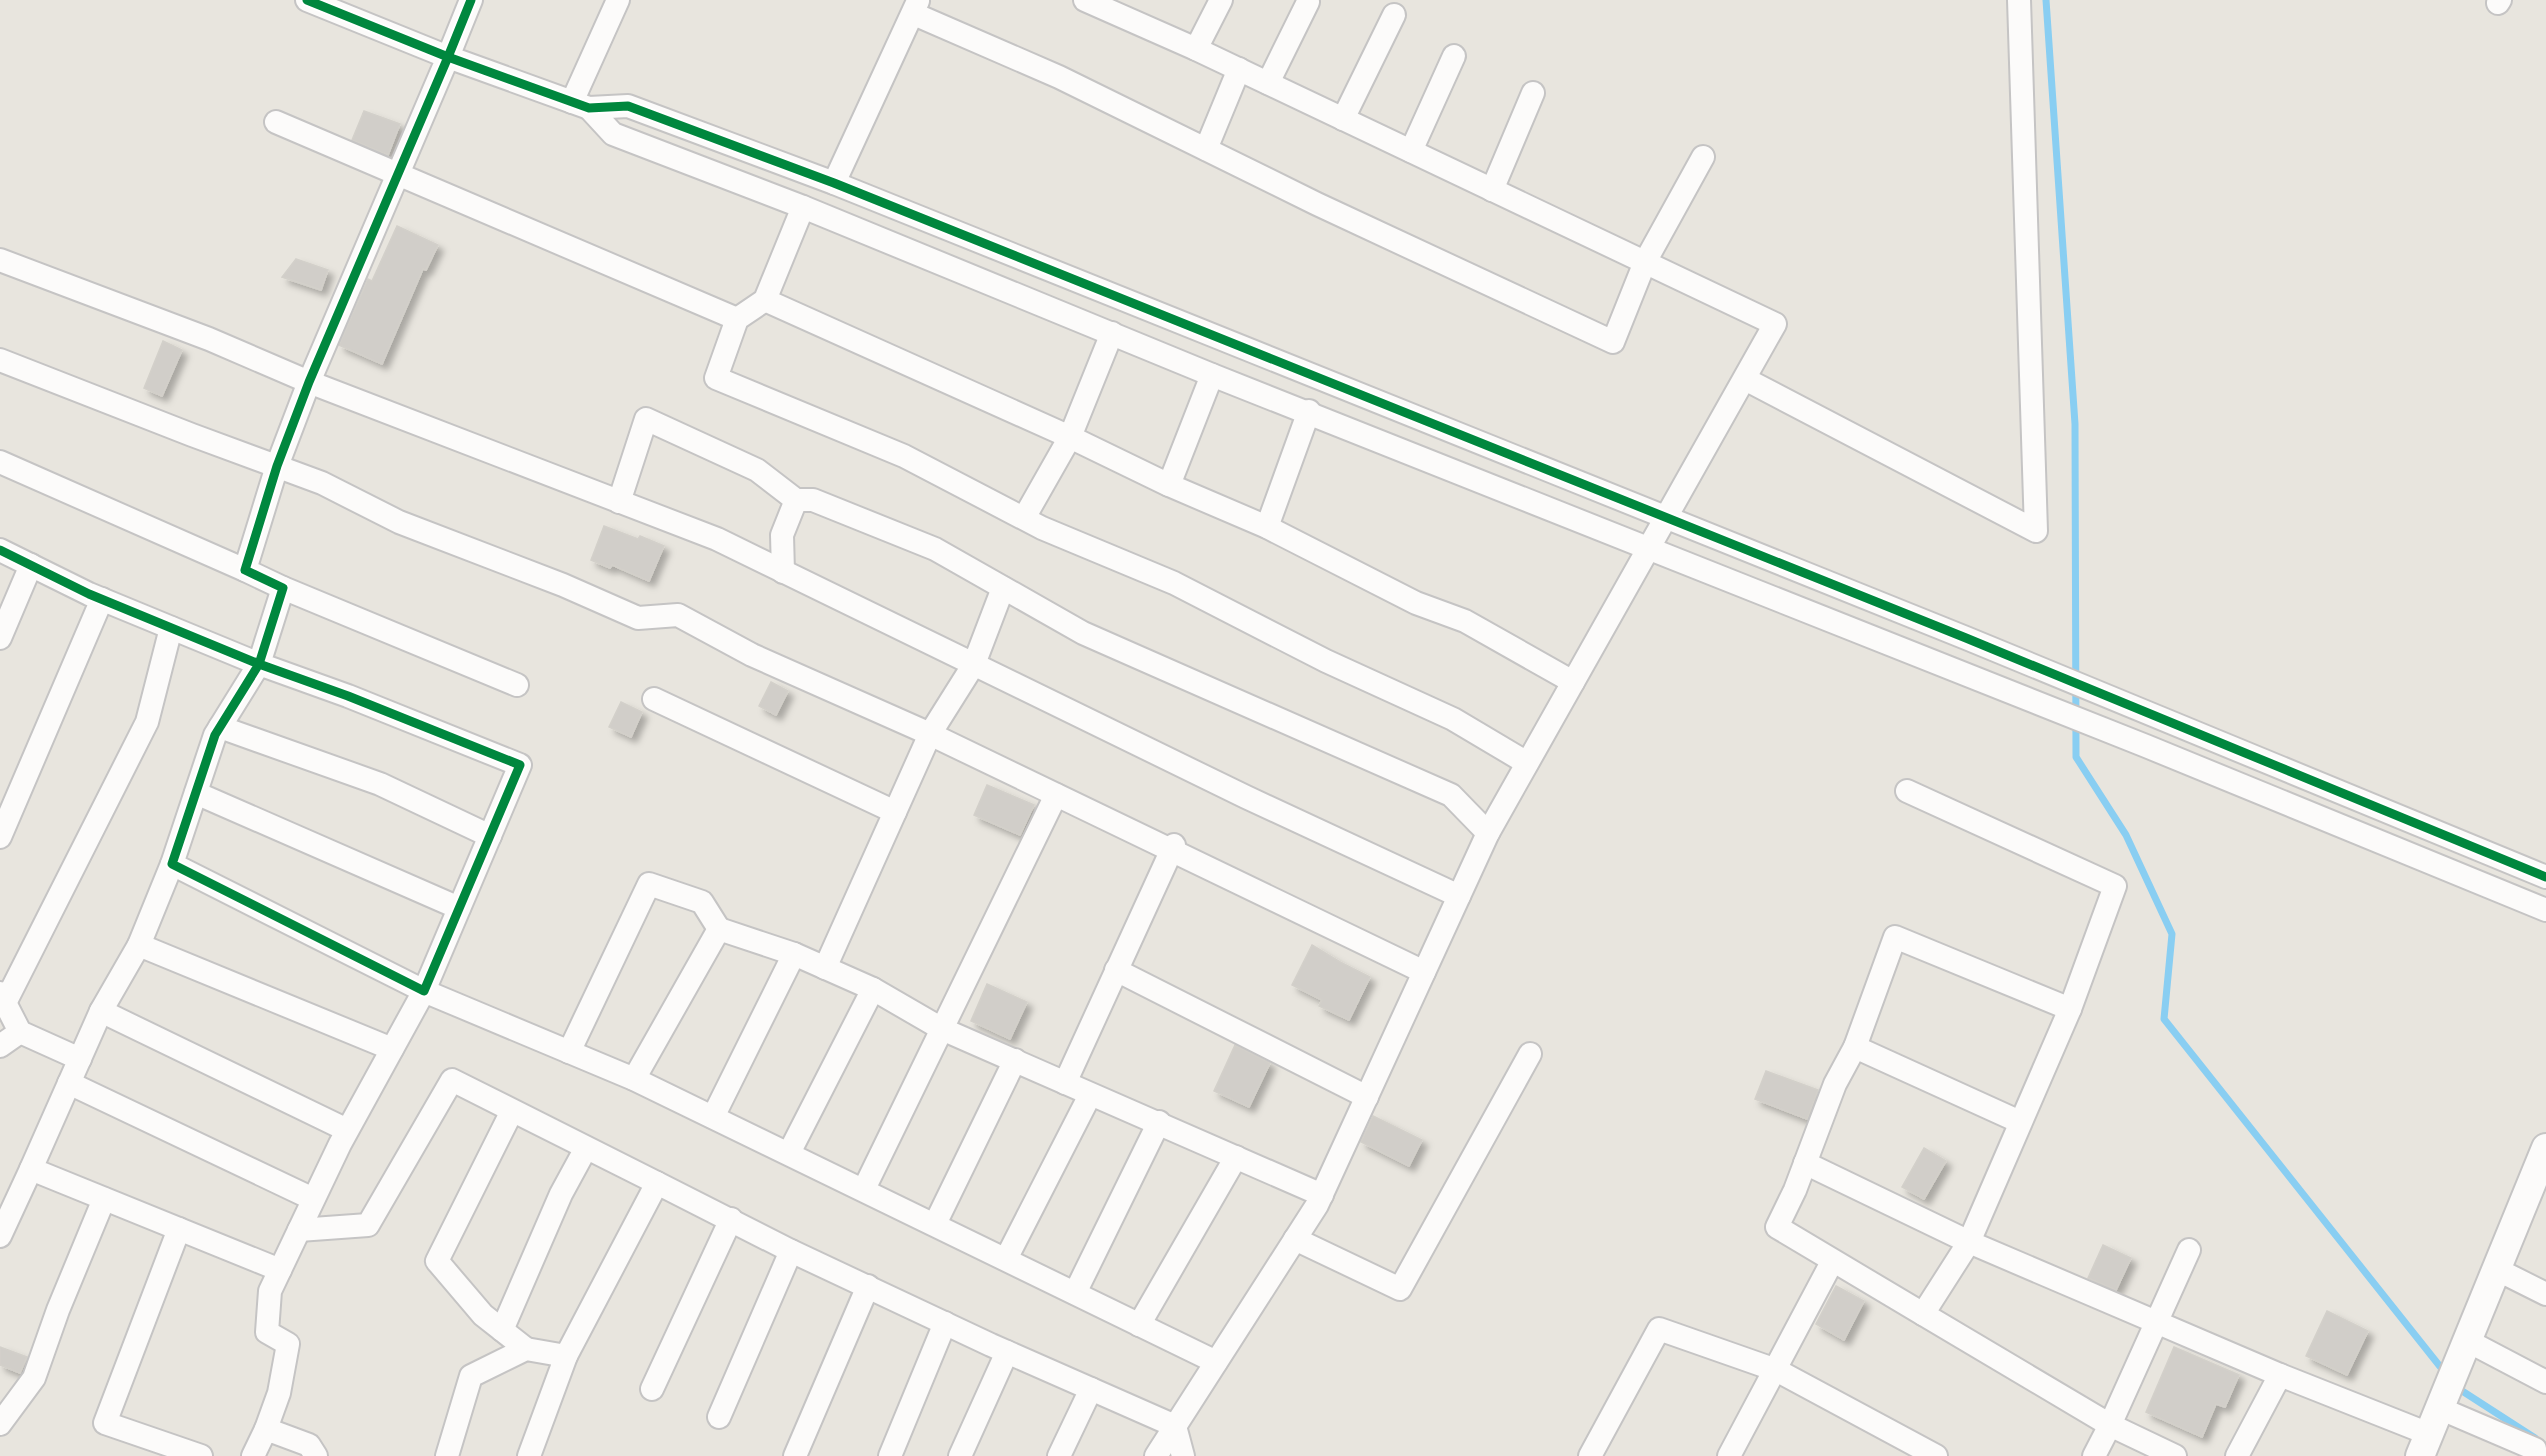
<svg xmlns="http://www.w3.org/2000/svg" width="2546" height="1456" viewBox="0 0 2546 1456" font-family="'DM Sans',sans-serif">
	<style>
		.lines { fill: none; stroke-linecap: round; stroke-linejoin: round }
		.stream { stroke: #89cef2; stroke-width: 7 }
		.building { fill: #d1cec9; stroke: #d3d0ca; stroke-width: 1.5; filter: url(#shadow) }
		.minor-casing { stroke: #c5c4c4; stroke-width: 26 }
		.tertiary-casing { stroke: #c5c4c4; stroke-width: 32 }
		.minor { stroke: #fcfbfa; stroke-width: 22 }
		.tertiary { stroke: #fcfbfa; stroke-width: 28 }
		.cycleway-casing { stroke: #fff; stroke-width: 13 }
		.cycleway { stroke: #00873e; stroke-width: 9 }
	</style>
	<defs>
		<filter id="shadow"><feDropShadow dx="5.5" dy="5.5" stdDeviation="3" flood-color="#0004"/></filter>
	</defs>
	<rect width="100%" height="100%" fill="#e8e5de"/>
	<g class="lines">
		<!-- stream -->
		<g class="stream">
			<path d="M 2046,0 L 2075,424 L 2076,757 L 2126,835 L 2172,934 L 2164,1019 L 2446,1374"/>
			<path d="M 2456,1387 L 2535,1438"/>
		</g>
	</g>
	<!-- building -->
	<g class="building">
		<path d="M 364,111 L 400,124 L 388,155 L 352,140 Z"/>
		<path d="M 397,226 L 438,245 L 426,270 L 423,269 L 382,364 L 339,345 L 368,279 L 372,281 Z"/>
		<path d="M 296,259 L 328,270 L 321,290 L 282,277 Z"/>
		<path d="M 163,341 L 182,350 L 162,396 L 144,388 Z"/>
		<path d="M 604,526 L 638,539 L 640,536 L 664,546 L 649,581 L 612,565 L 610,568 L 591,560 Z"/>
		<path d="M 771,682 L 788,691 L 776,715 L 759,706 Z"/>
		<path d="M 621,702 L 642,712 L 631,737 L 609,727 Z"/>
		<path d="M 987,785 L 1034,805 L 1020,835 L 974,815 Z"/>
		<path d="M 1312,945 L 1340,962 L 1370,977 L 1349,1020 L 1319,1006 L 1322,1000 L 1292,985 Z"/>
		<path d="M 987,984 L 1027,1002 L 1010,1039 L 971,1021 Z"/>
		<path d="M 1235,1045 L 1270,1063 L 1249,1107 L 1214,1091 Z"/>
		<path d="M 1766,1071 L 1818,1090 L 1807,1119 L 1755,1099 Z"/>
		<path d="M 1373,1116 L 1422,1140 L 1409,1166 L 1361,1142 Z"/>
		<path d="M 1924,1148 L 1946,1161 L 1924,1199 L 1902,1187 Z"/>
		<path d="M 2103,1245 L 2131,1258 L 2116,1290 L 2088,1278 Z"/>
		<path d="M 1836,1286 L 1864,1301 L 1844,1340 L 1816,1324 Z"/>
		<path d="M 2327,1311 L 2368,1331 L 2347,1375 L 2306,1356 Z"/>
		<path d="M 0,1347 L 27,1357 L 20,1373 L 0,1365 Z"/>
		<path d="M 2174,1347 L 2239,1375 L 2225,1407 L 2216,1404 L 2202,1437 L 2146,1412 Z"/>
	</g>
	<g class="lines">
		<defs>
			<g id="minor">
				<path d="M 471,0 L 448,57 L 589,108 L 628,106 L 834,183 L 1966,638 L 2546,877"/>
				<path d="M 1085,0 L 1196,49 L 1775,324 L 1488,833 L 1317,1205 L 1156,1456"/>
				<path d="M 2498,3 L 2500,0"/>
				<path d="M 914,14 L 1059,77 L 1317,204 L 1613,342 L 1645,262 L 1703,157"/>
				<path d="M 1196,49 L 1221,0"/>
				<path d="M 1268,83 L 1308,2"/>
				<path d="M 572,102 L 618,0"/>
				<path d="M 589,108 L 613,134 L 803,207 L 1212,375 L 2146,746 L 2546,910"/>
				<path d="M 1343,119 L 1394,15"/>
				<path d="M 276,122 L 737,319"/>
				<path d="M 1206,149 L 1239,69"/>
				<path d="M 1411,151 L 1454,56"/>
				<path d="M 834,183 L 918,1"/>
				<path d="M 1492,190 L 1533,93"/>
				<path d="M 803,207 L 765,300 L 737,319 L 716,378 L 904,456 L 1042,528 L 1174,583 L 1326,661 L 1453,719 L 1527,763"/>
				<path d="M 0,260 L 209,339 L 309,382 L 717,539 L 1246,797 L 1459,896"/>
				<path d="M 765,300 L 1070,437 L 1169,485 L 1267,527 L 1416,603 L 1465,621 L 1573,682"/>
				<path d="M 0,360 L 192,435 L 322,483 L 399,522 L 563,585 L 638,618 L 678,615 L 752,655 L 930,734 L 1424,972"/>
				<path d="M 1745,379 L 2036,531 L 2019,0"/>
				<path d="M 0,462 L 245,570"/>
				<path d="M 1169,485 L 1212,375"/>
				<path d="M 619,502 L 646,419 L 757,470 L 796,500"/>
				<path d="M 1024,518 L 1070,437 L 1112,333"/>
				<path d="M 1267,527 L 1309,411"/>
				<path d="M 0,550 L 89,594 L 259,664 L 215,735 L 172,864 L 424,991 L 520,765 L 348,696 L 259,664 L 283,588 L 245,570 L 277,466 L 309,382 L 448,57 L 307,0"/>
				<path d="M 783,572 L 782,535 L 796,500 L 813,500 L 935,549 L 1083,633 L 1451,795 L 1488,833"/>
				<path d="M 283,588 L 517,685"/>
				<path d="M 0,638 L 31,565"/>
				<path d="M 654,699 L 895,812"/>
				<path d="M 220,727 L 380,784 L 490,836"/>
				<path d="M 1907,791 L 2115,886 L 2070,1009 L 1969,1242 L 1923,1314 L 2110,1425 L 2175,1456"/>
				<path d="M 196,793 L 459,908"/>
				<path d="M 0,837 L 102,599"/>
				<path d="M 172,864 L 139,945 L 392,1049"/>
				<path d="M 139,945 L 101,1011 L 347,1130"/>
				<path d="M 825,968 L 930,734 L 974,664 L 1003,588"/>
				<path d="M 1116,970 L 1367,1097"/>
				<path d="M 0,993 L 20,1032 L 80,1059"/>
				<path d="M 5,1003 L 147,722 L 171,628"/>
				<path d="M 101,1011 L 31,1169 L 280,1270"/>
				<path d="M 0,1046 L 20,1032"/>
				<path d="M 1855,1047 L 2020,1122"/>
				<path d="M 569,1052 L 649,884 L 702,902 L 719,929"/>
				<path d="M 634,1079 L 719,929 L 794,954 L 873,989 L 942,1029 L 1322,1195"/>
				<path d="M 69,1083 L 313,1199"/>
				<path d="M 1065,1083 L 1174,845"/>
				<path d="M 512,1111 L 437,1261 L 483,1315 L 526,1349"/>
				<path d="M 713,1117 L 794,954"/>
				<path d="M 789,1153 L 873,989"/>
				<path d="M 1805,1163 L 1969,1242 L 2280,1375 L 2429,1434"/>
				<path d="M 864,1189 L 1056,795"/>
				<path d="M 935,1224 L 1015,1060"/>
				<path d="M 179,1229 L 105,1423 L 201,1456"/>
				<path d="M 299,1230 L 368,1225 L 452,1080 L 657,1183"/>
				<path d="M 0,1236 L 31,1169"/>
				<path d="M 1295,1239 L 1400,1289 L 1530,1054"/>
				<path d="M 1006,1259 L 1090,1095"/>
				<path d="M 2496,1269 L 2546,1294"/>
				<path d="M 1075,1293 L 1159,1122"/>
				<path d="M 1923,1314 L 1777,1227 L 1795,1190 L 1835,1084 L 1855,1047 L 1895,937 L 2070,1009"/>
				<path d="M 1139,1325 L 1236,1157"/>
				<path d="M 502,1330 L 561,1194 L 586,1148"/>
				<path d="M 2466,1340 L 2546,1382"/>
				<path d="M 566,1356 L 657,1183 L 791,1251 L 991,1345 L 1175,1426 L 1183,1456"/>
				<path d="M 652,1389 L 731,1219"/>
				<path d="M 2439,1408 L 2535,1449 L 2536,1456"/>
				<path d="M 719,1417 L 791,1251"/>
				<path d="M 0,1424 L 34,1378 L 58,1310 L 104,1199"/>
				<path d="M 266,1429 L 279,1393 L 288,1344 L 267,1332 L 270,1291 L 340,1144 L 424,991 L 634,1079 L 1216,1362"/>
				<path d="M 253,1456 L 266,1429 L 309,1445 L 316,1456"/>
				<path d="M 447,1456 L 471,1376 L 526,1349 L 566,1356 L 529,1456"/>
				<path d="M 795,1456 L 868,1286"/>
				<path d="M 890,1456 L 945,1323"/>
				<path d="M 960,1456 L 1007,1352"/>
				<path d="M 1059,1456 L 1091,1389"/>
				<path d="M 1590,1456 L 1659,1329 L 1776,1370 L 1936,1456"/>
				<path d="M 1729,1456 L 1832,1262"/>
				<path d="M 2094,1456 L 2110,1425 L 2189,1250"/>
				<path d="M 2237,1456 L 2280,1375"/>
			</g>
			<path id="tertiary" d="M 2420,1456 L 2546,1148"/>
		</defs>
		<!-- minor casing -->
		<use href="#minor" class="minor-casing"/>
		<!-- tertiary casing -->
		<use href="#tertiary" class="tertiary-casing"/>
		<!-- minor -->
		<use href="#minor" class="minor"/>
		<!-- tertiary -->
		<use href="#tertiary" class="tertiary"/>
		<defs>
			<g id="cycleway">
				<path d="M 471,0 L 448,57 L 589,108 L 628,106 L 834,183 L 1966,638 L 2546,877"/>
				<path d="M 0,550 L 89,594 L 259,664 L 215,735 L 172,864 L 424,991 L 520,765 L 348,696 L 259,664 L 283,588 L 245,570 L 277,466 L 309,382 L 448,57 L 307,0"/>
			</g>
		</defs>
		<!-- cycleway casing -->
		<use href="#cycleway" class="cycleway-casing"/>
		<!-- cycleway -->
		<use href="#cycleway" class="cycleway"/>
	</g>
</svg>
